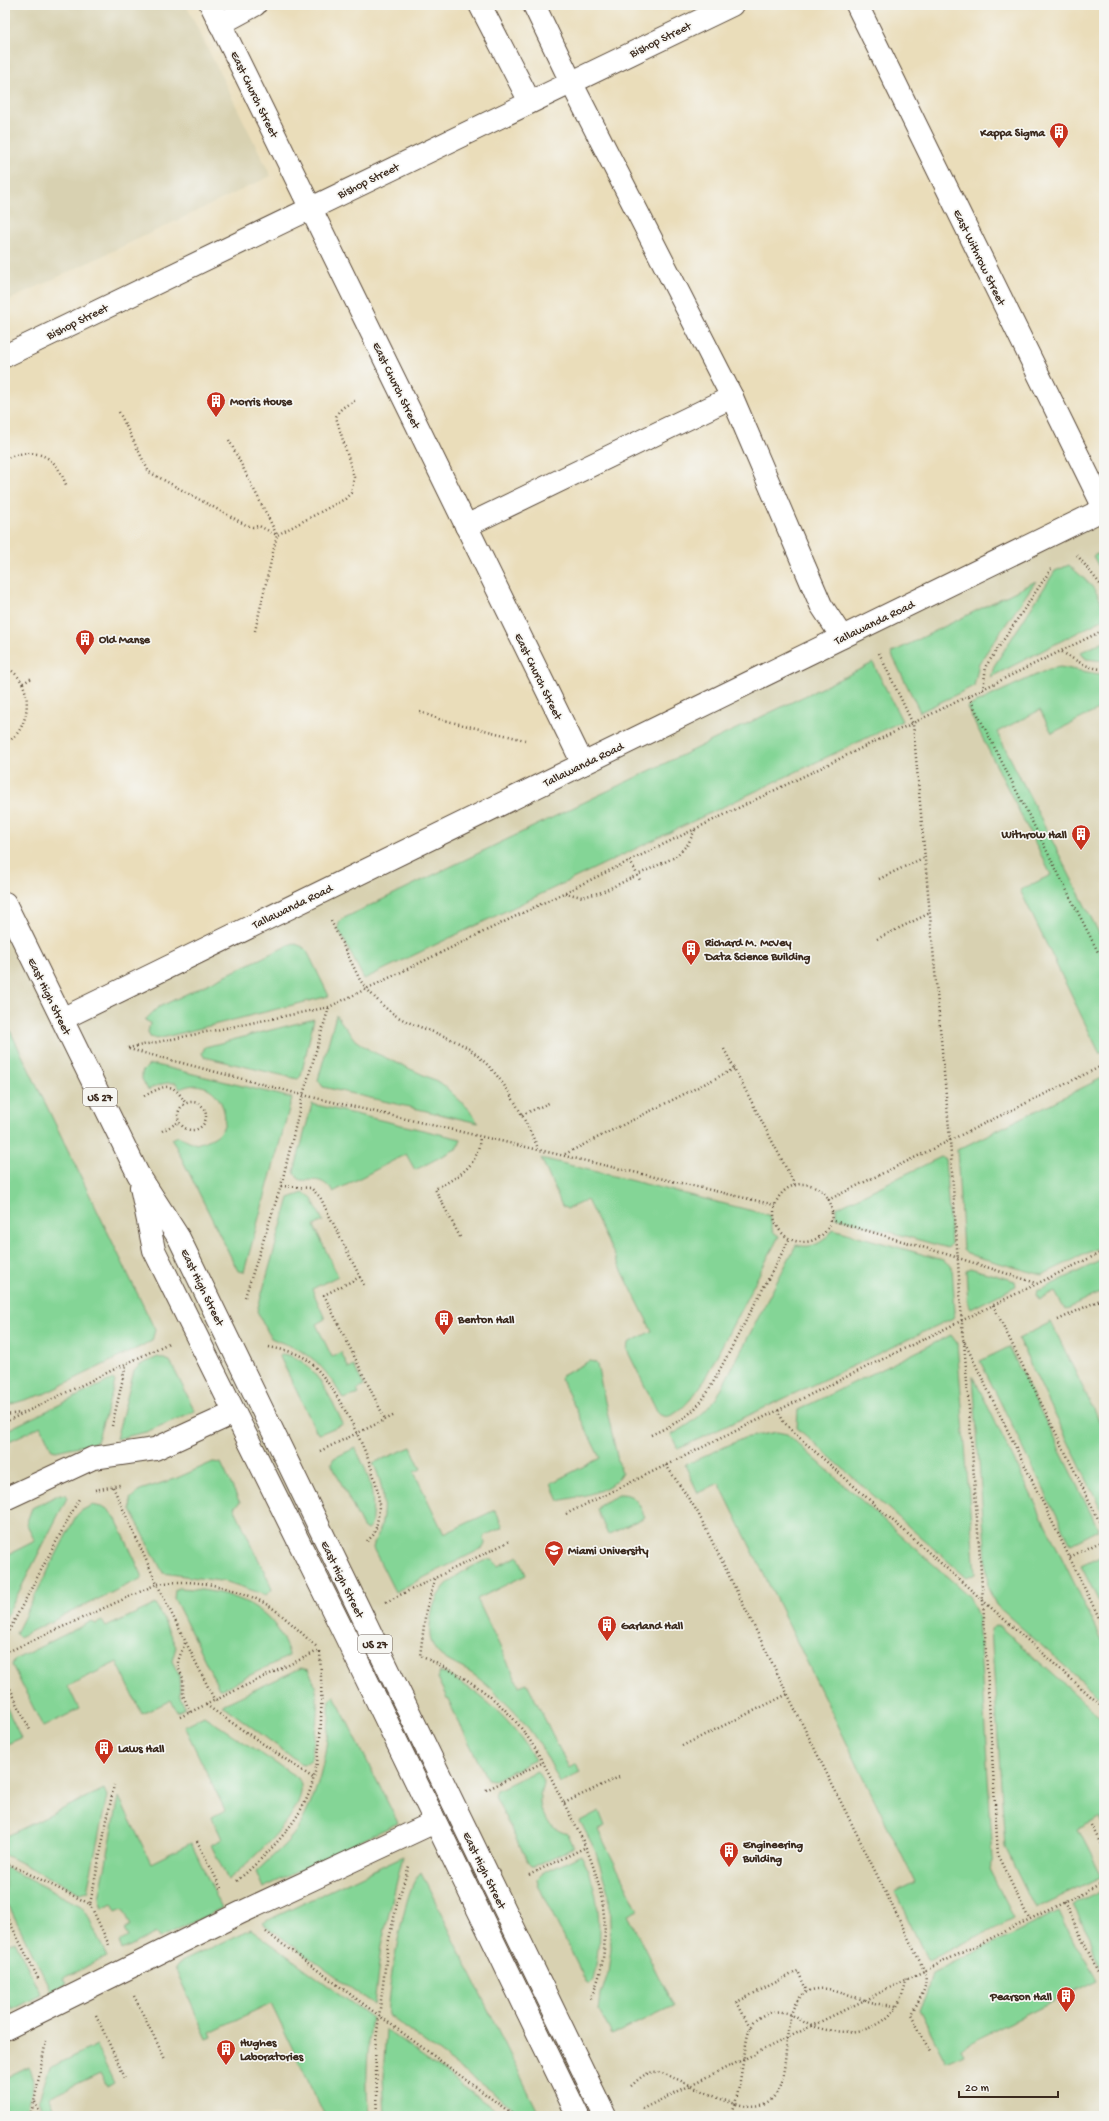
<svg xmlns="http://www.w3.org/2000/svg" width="1109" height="2121" viewBox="0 0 1109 2121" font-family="'Gochi Hand',sans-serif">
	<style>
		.built { fill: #d8d1b1 }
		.green { fill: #84d596; stroke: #60805a }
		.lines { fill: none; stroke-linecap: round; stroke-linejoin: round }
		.minor-casing { stroke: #554535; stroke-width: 24 }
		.highway-casing { stroke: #554535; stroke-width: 24 }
		.path { stroke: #554535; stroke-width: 2.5; stroke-dasharray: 1 3; stroke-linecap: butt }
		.minor { stroke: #fff; stroke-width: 22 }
		.highway { stroke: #fff; stroke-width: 22 }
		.labels { text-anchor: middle; stroke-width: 3.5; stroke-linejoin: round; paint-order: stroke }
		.shield { fill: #f6f6f2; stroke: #73675e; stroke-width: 1 }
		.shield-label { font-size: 11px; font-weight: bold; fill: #3b2a1e }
		.street-label { font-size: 12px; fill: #3b2a1e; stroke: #f6f6f2 }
		.poi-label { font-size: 12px; font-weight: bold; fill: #3b2a1e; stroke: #f6f6f2; text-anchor: start }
	</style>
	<rect width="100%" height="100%" fill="#f6f6f2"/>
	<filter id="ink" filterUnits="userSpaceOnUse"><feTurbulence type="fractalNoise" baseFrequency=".025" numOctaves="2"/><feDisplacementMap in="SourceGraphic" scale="8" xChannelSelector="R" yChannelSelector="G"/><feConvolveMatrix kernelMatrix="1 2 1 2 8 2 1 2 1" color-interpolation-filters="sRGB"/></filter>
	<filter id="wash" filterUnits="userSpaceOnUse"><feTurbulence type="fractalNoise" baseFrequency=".012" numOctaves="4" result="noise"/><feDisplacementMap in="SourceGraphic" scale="16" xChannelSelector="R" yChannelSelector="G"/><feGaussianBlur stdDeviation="0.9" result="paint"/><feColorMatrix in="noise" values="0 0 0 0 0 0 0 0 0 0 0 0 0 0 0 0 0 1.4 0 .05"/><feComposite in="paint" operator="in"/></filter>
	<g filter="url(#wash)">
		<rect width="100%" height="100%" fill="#eaddba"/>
		<!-- built -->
		<g class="built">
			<path d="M 5,5 L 186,5 L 271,176 L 5,302 Z"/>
			<path d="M 1104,509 L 1104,2116 L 5,2116 L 5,898 L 64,1018 Z"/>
		</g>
		<!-- green -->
		<g class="green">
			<path d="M 1104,551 L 1104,576 L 1093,556 Z"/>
			<path d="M 1069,565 C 1087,582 1104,592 1104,619 L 991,677 L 994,666 L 1055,571 Z"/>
			<path d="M 1036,581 L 979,663 L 974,686 L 920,712 L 891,653 Z"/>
			<path d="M 1104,641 L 1104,661 L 1086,659 L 1081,652 Z"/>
			<path d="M 873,663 L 902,721 L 364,979 L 338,928 L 339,923 L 342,919 Z"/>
			<path d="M 1060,667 L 1104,675 L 1104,707 L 1052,733 L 1040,710 L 997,732 L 1104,943 L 1104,1050 L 1100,1054 L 1020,890 L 1051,875 L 967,707 L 1049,669 Z"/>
			<path d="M 293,943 L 303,947 L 307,951 L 329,996 L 157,1039 L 150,1037 L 148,1032 L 150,1023 L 145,1020 L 157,1008 Z"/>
			<path d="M 336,1015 L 355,1040 L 371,1051 L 441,1083 L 469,1109 L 478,1123 L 323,1087 L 318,1080 Z"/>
			<path d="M 314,1019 L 301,1076 L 298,1079 L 204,1057 L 202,1053 L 205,1047 Z"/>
			<path d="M 5,1020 L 155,1330 L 152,1341 L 44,1394 L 5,1406 Z"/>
			<path d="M 149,1065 L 156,1065 L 292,1098 L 244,1272 L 238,1271 L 172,1139 L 178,1136 L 196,1144 C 205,1141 215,1139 221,1131 C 231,1118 220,1092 205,1087 C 196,1084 188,1085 180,1089 L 176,1083 C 165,1082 157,1085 148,1090 L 142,1079 L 142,1072 Z"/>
			<path d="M 1104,1077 L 1104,1245 L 1042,1275 L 967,1254 L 963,1250 L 957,1150 Z"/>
			<path d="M 312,1104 L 461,1139 L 458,1148 L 415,1170 L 406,1154 L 333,1192 C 322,1177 316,1181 300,1180 L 294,1172 Z"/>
			<path d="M 941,1157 L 945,1159 L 951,1244 L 948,1248 L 836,1217 L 836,1208 Z"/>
			<path d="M 541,1158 L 769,1215 L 773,1232 L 779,1236 L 702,1384 C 695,1394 672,1427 658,1413 L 627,1350 L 628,1343 L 652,1331 L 587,1200 L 567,1209 L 562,1206 Z"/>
			<path d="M 303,1193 L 311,1197 L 323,1221 L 314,1226 L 338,1276 L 312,1289 L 325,1319 L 316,1324 L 332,1357 L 341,1352 L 349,1369 L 354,1366 L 364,1386 L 357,1390 L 359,1394 L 343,1399 C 333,1380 321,1363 303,1352 C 293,1346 281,1343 271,1338 L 257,1311 L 289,1198 Z"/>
			<path d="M 833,1229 L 943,1260 L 952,1266 L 955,1312 L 953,1318 L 678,1449 L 671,1435 C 690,1425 704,1414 717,1397 L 796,1245 C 812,1249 824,1243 833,1229 Z"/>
			<path d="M 1104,1259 L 1104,1291 L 1065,1310 L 1055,1292 L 1039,1300 L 1037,1294 L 1038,1291 Z"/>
			<path d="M 970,1268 L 1015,1281 L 1016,1286 L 971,1309 L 968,1304 L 966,1270 Z"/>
			<path d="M 1051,1322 L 1104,1431 L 1104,1515 L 1018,1339 Z"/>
			<path d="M 951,1335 L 957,1343 L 975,1574 L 967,1578 L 797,1428 L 798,1410 Z"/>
			<path d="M 1009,1347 L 1099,1530 L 1071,1544 L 980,1361 Z"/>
			<path d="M 281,1354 C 312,1355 332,1400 343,1424 L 322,1433 L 319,1434 L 316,1431 L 280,1357 Z"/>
			<path d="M 158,1357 L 170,1361 L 195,1411 L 146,1432 L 116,1439 L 134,1371 L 140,1365 Z"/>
			<path d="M 589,1361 L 595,1362 L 597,1365 L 618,1461 L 622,1472 C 610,1494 582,1495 559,1501 L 551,1483 L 600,1458 L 560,1377 Z"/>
			<path d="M 973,1376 L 1104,1644 L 1104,1701 L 996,1605 L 988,1588 Z"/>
			<path d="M 113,1379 L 115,1382 L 97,1442 L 56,1451 L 52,1450 L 41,1426 L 5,1443 L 5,1431 Z"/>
			<path d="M 777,1432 L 787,1434 L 969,1596 L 978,1616 L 993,1859 L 989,1869 L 1014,1918 L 928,1961 L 895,1892 L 915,1882 L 719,1483 L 698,1493 L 685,1465 L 744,1438 Z"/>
			<path d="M 411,1447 L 421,1469 L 414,1472 L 444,1534 L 495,1510 L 503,1527 L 484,1536 L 485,1544 L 483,1548 L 395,1592 L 373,1548 C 374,1540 379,1534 381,1527 C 386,1506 383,1482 373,1463 Z"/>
			<path d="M 355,1448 C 367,1470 375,1490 372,1516 C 372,1521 372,1527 367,1530 L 363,1527 L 331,1463 L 334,1458 Z"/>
			<path d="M 213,1462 L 221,1463 L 240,1503 L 234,1507 L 271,1586 L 272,1590 L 266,1595 L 227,1582 L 163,1573 L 131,1510 L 130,1499 L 140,1490 L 177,1478 Z"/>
			<path d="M 60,1494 L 66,1495 L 67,1498 L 5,1619 L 5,1556 L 35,1541 L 26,1524 L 32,1508 Z"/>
			<path d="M 621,1494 C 636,1494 639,1505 645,1517 L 608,1535 L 597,1510 L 600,1504 Z"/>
			<path d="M 92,1505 L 106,1508 L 115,1517 L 142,1575 L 142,1578 L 19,1637 L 16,1633 L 76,1516 L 81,1511 Z"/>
			<path d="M 1104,1555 L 1104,1612 L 1081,1566 Z"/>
			<path d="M 518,1556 L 526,1575 L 477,1599 L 519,1686 L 527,1683 L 569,1768 L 576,1764 L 580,1773 L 560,1783 C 543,1746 526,1720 495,1693 C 489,1687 481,1680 474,1675 C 463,1667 448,1663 438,1653 C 431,1645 429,1635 430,1625 C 433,1586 456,1574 488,1559 L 492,1559 L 498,1566 Z"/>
			<path d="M 178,1588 C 218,1590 263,1598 282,1637 C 284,1643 289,1650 289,1656 L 222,1689 L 219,1689 L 174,1598 L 175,1590 Z"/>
			<path d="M 156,1604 L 176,1647 L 172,1661 L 179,1675 L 180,1696 L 185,1708 L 177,1712 L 171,1700 L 142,1714 L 117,1662 L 68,1686 L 79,1709 L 43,1727 L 12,1665 L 14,1660 L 92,1621 L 95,1624 L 102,1621 L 106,1627 Z"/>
			<path d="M 998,1625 L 1104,1720 L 1104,1827 L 1100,1818 L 1078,1829 L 1102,1876 L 1035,1909 L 1005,1848 L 991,1629 Z"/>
			<path d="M 301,1668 L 308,1670 C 325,1695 314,1733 311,1760 L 305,1764 L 300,1763 L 222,1705 Z"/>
			<path d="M 440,1672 C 445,1672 451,1677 456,1680 C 488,1698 518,1728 535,1760 L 494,1780 L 487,1779 L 437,1678 Z"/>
			<path d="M 334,1695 L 398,1823 L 263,1888 L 256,1872 C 270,1858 287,1845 298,1828 C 318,1796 326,1757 329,1720 C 330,1713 328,1706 330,1699 Z"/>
			<path d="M 5,1704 L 21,1738 L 5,1745 Z"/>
			<path d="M 204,1716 L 298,1778 C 317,1805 246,1864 228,1880 L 211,1845 L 222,1839 L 212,1817 L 225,1810 L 184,1726 Z"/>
			<path d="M 537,1771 C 539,1774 542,1779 543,1782 C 543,1786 541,1791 540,1795 C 538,1813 550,1830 568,1834 L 574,1847 L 535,1866 L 531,1866 L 528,1863 L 495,1797 L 497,1790 Z"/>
			<path d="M 104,1789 L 107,1796 L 87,1891 L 81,1893 L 5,1855 L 5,1837 Z"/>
			<path d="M 119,1797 L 151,1863 L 191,1843 L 222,1908 L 160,1938 L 157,1933 L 122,1950 L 119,1942 L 128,1937 L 124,1929 L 131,1925 L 123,1909 L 116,1912 L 112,1904 L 102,1909 L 99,1899 Z"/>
			<path d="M 599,1811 L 605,1826 L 598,1830 L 638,1910 L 628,1915 L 673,2006 L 612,2035 L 599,2010 L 601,1995 L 608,1973 L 611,1948 L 609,1895 L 595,1850 L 580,1821 Z"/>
			<path d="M 581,1855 C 585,1863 590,1872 592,1881 C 602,1911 600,1950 593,1980 L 590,1984 L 586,1982 L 538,1885 L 537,1878 L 540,1875 Z"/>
			<path d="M 403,1856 L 381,1946 L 374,2005 L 262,1923 Z"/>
			<path d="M 5,1867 L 81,1906 L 87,1914 L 107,1957 L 63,1978 L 66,1984 L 51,1991 L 9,1906 L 5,1908 Z"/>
			<path d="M 421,1872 L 540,2116 L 524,2116 L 388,2015 C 385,2004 401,1920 406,1905 C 409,1894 413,1880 421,1872 Z"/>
			<path d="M 1104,1890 L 1104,1974 L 1095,1955 L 1090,1937 L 1073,1905 Z"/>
			<path d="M 1059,1911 L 1075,1945 L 1086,1959 L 1097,1980 L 961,2047 L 964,2054 L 946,2062 L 919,2009 L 926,1996 L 932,1973 Z"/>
			<path d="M 251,1929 L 372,2018 C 367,2051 365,2083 369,2116 L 325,2116 L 271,2004 L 210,2033 L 212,2037 L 207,2039 L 175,1968 L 179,1963 Z"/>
			<path d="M 15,1941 L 41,1995 L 12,2010 L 9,2003 L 5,2002 L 5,1946 Z"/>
			<path d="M 386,2029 L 503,2116 L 385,2116 L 383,2077 Z"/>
			<path d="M 96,2045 L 114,2083 L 107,2087 L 100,2073 L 49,2097 L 58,2116 L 47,2116 L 39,2100 L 47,2075 L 51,2068 L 59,2063 Z"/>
			<path d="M 29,2066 C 38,2083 29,2099 24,2116 L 5,2116 L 5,2078 Z"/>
		</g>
	</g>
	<g filter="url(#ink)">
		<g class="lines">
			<defs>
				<g id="minor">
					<path d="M 211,5 L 583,764"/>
					<path d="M 480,5 L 530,102"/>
					<path d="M 534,5 L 571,82 L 732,397 L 821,605 L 842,637"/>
					<path d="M 857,5 L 1104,508"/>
					<path d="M 220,24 L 255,5"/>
					<path d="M 5,356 L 732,5"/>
					<path d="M 466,526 L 732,397"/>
					<path d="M 62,1019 L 1104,509"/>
					<path d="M 5,1499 L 93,1458 L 155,1449 L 234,1413"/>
					<path d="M 5,2029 L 240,1913 L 435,1822"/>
				</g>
				<g id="highway">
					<path d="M 5,903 L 138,1174 L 179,1238 L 605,2116"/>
					<path d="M 141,1187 L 154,1250 L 345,1635 L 578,2116"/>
				</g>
			</defs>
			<!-- minor casing -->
			<use href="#minor" class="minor-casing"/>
			<!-- highway casing -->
			<use href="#highway" class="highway-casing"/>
			<!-- path -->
			<g class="path">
				<path d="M 119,412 L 149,472 L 246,525 L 253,527 L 259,526 L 277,535 L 345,499 L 351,493 L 354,477 L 336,417 C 339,408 347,405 356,400"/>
				<path d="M 229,440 L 277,535 L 255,631"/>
				<path d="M 5,459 C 22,451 44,449 57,467 C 61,472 64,480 67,487"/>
				<path d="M 1077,555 L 1104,589"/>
				<path d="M 1062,652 C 1075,660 1088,669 1104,669"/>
				<path d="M 879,653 L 913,724 L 950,1140 L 963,1339 L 1104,1628"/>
				<path d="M 5,667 C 31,678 33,716 15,736 C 12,739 8,741 5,743"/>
				<path d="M 23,683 L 32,678"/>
				<path d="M 983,690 L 986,666 L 1051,569"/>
				<path d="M 969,697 L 1099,954"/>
				<path d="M 420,712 L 439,719 L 525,740"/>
				<path d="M 630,861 L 641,882"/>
				<path d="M 879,879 L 925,857"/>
				<path d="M 565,893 L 582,897 L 602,892 L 675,857 L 688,844 L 695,830"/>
				<path d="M 331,921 L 360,980 C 368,991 381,1005 392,1013 C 413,1028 446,1033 469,1049 C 503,1073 521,1112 538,1148"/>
				<path d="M 877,939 L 930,913"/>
				<path d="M 128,1048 L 329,1007 L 1104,630"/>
				<path d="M 129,1049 L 303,1095 L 775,1205"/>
				<path d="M 724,1049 L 795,1185"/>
				<path d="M 144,1096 C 166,1085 172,1080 186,1104"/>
				<circle cx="192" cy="1116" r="14"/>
				<path d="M 522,1115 L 551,1102"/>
				<path d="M 162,1131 L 179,1122"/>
				<path d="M 565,1154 L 734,1069"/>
				<circle cx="803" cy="1213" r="29"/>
				<path d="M 281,1186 L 311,1188 L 320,1197 L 364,1285"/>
				<path d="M 828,1200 L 1104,1065"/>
				<path d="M 831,1220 L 946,1254 L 1036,1283"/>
				<path d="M 460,1237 L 435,1189 C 460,1176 479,1166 480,1136"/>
				<path d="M 360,1277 L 324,1295 L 385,1419"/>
				<path d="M 245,1297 L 281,1186 L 303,1095 L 329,1007"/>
				<path d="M 993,1305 L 1104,1531"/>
				<path d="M 1058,1320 L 1104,1298"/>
				<path d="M 964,1341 L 983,1600 L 998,1856 L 1029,1919"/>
				<path d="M 269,1347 C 283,1350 298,1352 309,1361 C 336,1384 379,1468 379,1504 C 379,1512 377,1527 374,1534 C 372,1537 368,1540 365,1543"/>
				<path d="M 778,1410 L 783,1421 L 793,1432 L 1104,1708"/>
				<path d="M 5,1415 L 20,1413"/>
				<path d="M 5,1422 L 169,1343"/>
				<path d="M 112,1426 L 126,1365"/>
				<path d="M 651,1435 C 678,1422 692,1417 709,1390 L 790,1238"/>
				<path d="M 320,1451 L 395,1415"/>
				<path d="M 666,1465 L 697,1511 L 924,1970 C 930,1986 919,2000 911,2014 L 930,2052"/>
				<path d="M 113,1487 L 157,1584 L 215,1701"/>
				<path d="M 95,1490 L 120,1485"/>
				<path d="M 566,1514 L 1104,1251"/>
				<path d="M 1070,1557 L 1104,1540"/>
				<path d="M 435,1579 L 426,1610 L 420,1656 C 453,1670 483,1687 508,1713 C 532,1738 546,1767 561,1798 C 573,1821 586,1844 594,1869 C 608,1909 610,1962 590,1999"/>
				<path d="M 386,1602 L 510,1541"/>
				<path d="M 5,1638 L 80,1497"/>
				<path d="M 185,1643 L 178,1661 L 178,1667 L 183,1678 L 183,1695 L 190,1713"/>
				<path d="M 5,1653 L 157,1584 C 192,1578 233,1586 264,1603 C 279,1610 304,1636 318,1648"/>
				<path d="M 5,1678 L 31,1732"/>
				<path d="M 206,1705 L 313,1778"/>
				<path d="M 180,1717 L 320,1650"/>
				<path d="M 682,1746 L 788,1694"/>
				<path d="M 486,1790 L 544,1762"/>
				<path d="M 564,1803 L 619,1777"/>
				<path d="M 1091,1825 L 1104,1850"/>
				<path d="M 197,1841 L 222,1890"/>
				<path d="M 5,1862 L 90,1904 L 114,1785"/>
				<path d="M 529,1875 L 586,1847"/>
				<path d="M 237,1881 C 262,1859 285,1837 302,1808 C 325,1769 322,1696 320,1652"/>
				<path d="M 1064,1902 L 1101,1978"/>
				<path d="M 90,1904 L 109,1945"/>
				<path d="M 5,1913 L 39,1980"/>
				<path d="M 266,1932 L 515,2116"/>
				<path d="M 134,1996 L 165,2059"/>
				<path d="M 96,2015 L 125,2078"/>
				<path d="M 750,2028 L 737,2002 L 798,1971 L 807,1992"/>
				<path d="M 631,2086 C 638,2080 644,2073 654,2072 C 660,2071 669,2076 674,2078 C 698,2087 737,2113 763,2104 C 803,2091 768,1995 817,1989 C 834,1987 848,1995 864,2000 C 874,2004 886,2005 897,2006"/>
				<path d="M 35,2102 L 41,2116"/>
				<path d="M 642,2109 L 1104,1883"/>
				<path d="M 30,2116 L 34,2102 L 46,2041"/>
				<path d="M 378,2116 L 375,2049 L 388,1944 L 397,1904 L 409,1866"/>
				<path d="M 731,2116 C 739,2095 741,2072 745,2051 C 746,2043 748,2031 752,2024 C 757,2016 773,2010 782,2012 C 793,2013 801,2022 812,2026 C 841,2036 879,2035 897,2006 C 902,1998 905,1987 907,1978"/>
			</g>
			<!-- minor -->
			<use href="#minor" class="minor"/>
			<!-- highway -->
			<use href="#highway" class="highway"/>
		</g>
	</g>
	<!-- icons -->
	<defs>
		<symbol id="building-pin" viewBox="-11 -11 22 30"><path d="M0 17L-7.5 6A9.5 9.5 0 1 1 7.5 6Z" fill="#c8321e" stroke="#f6f6f2"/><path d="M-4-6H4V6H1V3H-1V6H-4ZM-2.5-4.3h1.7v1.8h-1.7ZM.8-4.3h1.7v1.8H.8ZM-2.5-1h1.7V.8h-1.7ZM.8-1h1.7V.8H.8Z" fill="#fff"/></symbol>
		<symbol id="university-pin" viewBox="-11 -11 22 30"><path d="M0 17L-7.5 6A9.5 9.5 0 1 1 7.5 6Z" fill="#c8321e" stroke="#f6f6f2"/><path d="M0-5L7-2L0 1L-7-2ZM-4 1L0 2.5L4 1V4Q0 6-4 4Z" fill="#fff"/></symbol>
	</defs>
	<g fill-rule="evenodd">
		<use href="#building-pin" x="1048" y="121" width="22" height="30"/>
		<use href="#building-pin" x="205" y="390" width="22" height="30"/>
		<use href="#building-pin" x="74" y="628" width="22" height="30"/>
		<use href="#building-pin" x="1070" y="823" width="22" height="30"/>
		<use href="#building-pin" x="680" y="938" width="22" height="30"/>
		<use href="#building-pin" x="433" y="1308" width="22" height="30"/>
		<use href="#university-pin" x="543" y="1539" width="22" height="30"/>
		<use href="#building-pin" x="596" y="1614" width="22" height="30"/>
		<use href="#building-pin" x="93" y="1737" width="22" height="30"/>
		<use href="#building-pin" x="718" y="1840" width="22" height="30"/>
		<use href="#building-pin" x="1055" y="1985" width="22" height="30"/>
		<use href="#building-pin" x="215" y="2038" width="22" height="30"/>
	</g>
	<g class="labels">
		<!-- shield labels -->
		<g class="shield">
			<rect x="83" y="1088" width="34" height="18" rx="3"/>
			<rect x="358" y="1635" width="34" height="18" rx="3"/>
		</g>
		<g class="shield-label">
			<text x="100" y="1101">US 27</text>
			<text x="375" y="1648">US 27</text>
		</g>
		<!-- street labels -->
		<g class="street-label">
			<text transform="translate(660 39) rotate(-26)" y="4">Bishop Street</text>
			<text transform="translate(255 94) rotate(64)" y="4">East Church Street</text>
			<text transform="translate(368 180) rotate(-26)" y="4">Bishop Street</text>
			<text transform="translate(980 257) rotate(64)" y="4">East Withrow Street</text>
			<text transform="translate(77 321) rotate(-26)" y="4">Bishop Street</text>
			<text transform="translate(397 385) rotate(64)" y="4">East Church Street</text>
			<text transform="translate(874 622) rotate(-26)" y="4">Tallawanda Road</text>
			<text transform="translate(539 676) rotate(64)" y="4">East Church Street</text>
			<text transform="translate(583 764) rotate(-26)" y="4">Tallawanda Road</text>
			<text transform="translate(292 906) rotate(-26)" y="4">Tallawanda Road</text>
			<text transform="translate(50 996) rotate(64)" y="4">East High Street</text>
			<text transform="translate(203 1287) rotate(64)" y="4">East High Street</text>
			<text transform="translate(343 1579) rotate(64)" y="4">East High Street</text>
			<text transform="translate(485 1870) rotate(64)" y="4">East High Street</text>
		</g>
		<!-- poi labels -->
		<g class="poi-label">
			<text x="1045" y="136" text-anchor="end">Kappa Sigma</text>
			<text x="230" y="405">Morris House</text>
			<text x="99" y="643">Old Manse</text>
			<text x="1067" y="838" text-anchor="end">Withrow Hall</text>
			<text x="705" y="946">Richard M. McVey<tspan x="705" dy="14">Data Science Building</tspan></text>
			<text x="458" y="1323">Benton Hall</text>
			<text x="568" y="1554">Miami University</text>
			<text x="621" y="1629">Garland Hall</text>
			<text x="118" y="1752">Laws Hall</text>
			<text x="743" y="1848">Engineering<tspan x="743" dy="14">Building</tspan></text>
			<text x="1052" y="2000" text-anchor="end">Pearson Hall</text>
			<text x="240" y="2046">Hughes<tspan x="240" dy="14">Laboratories</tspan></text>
		</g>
	</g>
	<!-- margin -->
	<rect width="1109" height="2121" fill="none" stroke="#f6f6f2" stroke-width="20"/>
	<!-- scale -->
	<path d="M959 2091v6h99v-6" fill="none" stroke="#3b2a1e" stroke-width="2"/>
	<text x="965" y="2091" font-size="12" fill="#3b2a1e" stroke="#f6f6f2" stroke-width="3" paint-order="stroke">20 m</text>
</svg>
